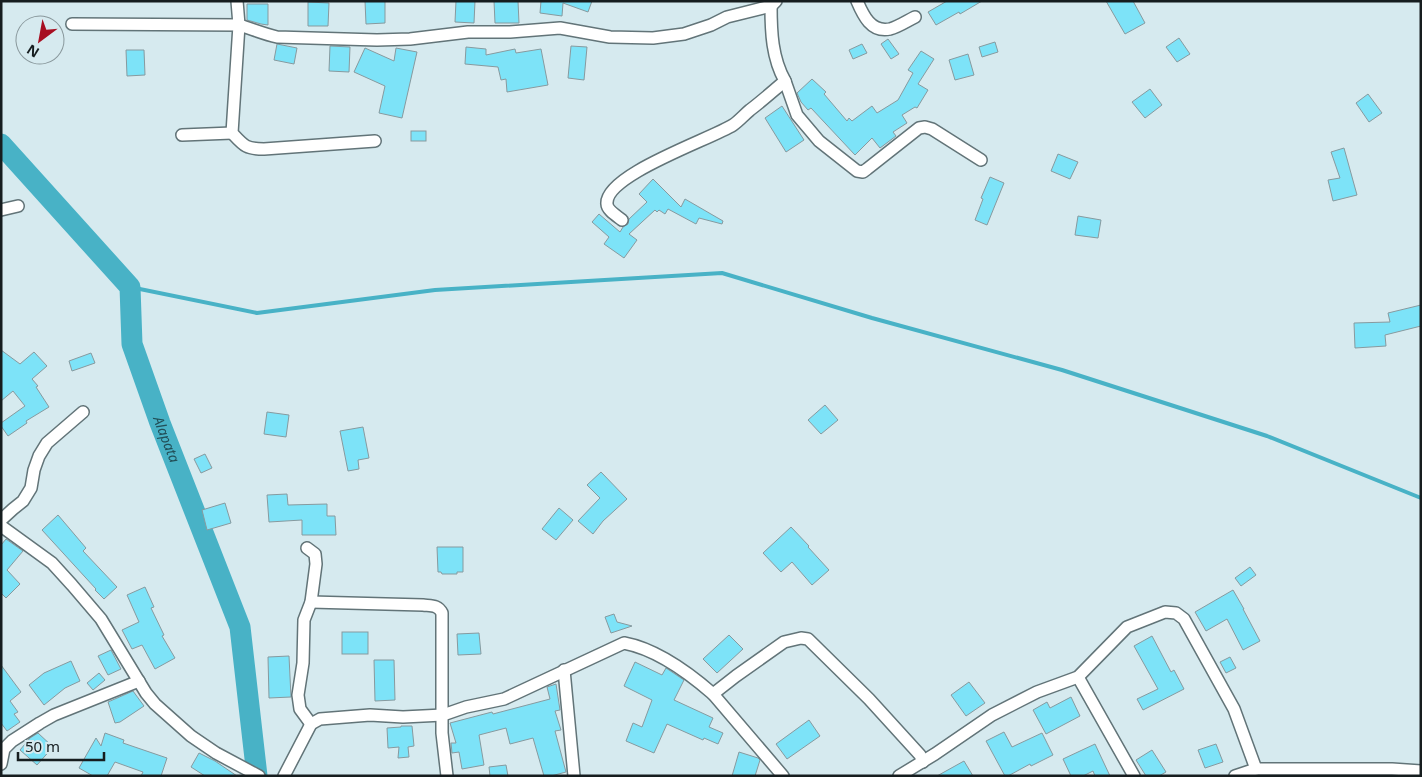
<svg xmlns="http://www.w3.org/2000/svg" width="1422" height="777" viewBox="0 0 1422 777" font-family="'Noto Sans',sans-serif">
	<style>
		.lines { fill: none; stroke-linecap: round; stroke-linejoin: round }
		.stream { stroke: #48b2c6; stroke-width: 4 }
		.river { stroke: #48b2c6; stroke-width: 21 }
		.building { fill: #7de3f8; stroke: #879a9f }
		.street-casing { stroke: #627478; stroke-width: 14 }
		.street { stroke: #fff; stroke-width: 11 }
		.labels { text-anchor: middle; stroke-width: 5; stroke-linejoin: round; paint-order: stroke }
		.water-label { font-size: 14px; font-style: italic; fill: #224f58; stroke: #d6eaef }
	</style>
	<rect width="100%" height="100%" fill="#d6eaef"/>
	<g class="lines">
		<!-- stream -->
		<path class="stream" d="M 130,287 L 257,313 L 435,290 L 722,273 L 872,318 L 1062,370 L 1267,436 L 1421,498"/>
		<!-- river -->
		<path class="river" id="s1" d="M 1,144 L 130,287 L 132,344 L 160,423 L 240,627 L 257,776"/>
	</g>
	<!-- building -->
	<g class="building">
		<path d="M 365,1 L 385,1 L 385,23 L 366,24 Z"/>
		<path d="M 456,1 L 475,1 L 474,23 L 455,22 Z"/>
		<path d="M 494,1 L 518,1 L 519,23 L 495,23 Z"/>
		<path d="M 541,1 L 592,1 L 588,12 L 563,3 L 562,16 L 540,13 Z"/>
		<path d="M 947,1 L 982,1 L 960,14 L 959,12 L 936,25 L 928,12 Z"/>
		<path d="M 1106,1 L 1133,1 L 1145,23 L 1125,34 Z"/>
		<path d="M 308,2 L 329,3 L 328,26 L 308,26 Z"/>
		<path d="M 247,4 L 268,4 L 268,25 L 261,24 L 247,20 Z"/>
		<path d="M 1179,38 L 1190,54 L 1177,62 L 1166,47 Z"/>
		<path d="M 888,39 L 899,54 L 891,59 L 881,44 Z"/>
		<path d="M 995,42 L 998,52 L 982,57 L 979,47 Z"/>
		<path d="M 277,44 L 297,48 L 294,64 L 274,60 Z"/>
		<path d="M 862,44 L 867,53 L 853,59 L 849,50 Z"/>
		<path d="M 330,46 L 350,47 L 349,72 L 329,71 Z"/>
		<path d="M 571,46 L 587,47 L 584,80 L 568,78 Z"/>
		<path d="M 466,47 L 486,49 L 486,55 L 515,49 L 516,53 L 541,49 L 548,85 L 507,92 L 506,79 L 501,80 L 498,67 L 465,64 Z"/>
		<path d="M 365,48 L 394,61 L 396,48 L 417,52 L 402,118 L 379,113 L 385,86 L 354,72 Z"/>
		<path d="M 126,50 L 144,50 L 145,75 L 127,76 Z"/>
		<path d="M 921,51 L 934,59 L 918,84 L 928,90 L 917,108 L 915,107 L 902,115 L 907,123 L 893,132 L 896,136 L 880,148 L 872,138 L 855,155 L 811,108 L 808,110 L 801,102 L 797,93 L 812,79 L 826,92 L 824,94 L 847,121 L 849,118 L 852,121 L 872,106 L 877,113 L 898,100 L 913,73 L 908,70 Z"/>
		<path d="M 968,54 L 974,75 L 955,80 L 949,60 Z"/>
		<path d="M 1150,89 L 1162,105 L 1145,118 L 1132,102 Z"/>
		<path d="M 1368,94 L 1382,113 L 1369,122 L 1356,103 Z"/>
		<path d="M 782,106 L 804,140 L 786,152 L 765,118 Z"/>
		<rect x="411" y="131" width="15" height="10"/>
		<path d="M 1344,148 L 1357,195 L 1333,201 L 1328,180 L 1340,178 L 1331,152 Z"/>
		<path d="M 1058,154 L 1078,162 L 1070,179 L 1051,171 Z"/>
		<path d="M 990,177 L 1004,183 L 987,225 L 975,220 L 983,199 L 981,198 Z"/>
		<path d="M 653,179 L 681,207 L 685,199 L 723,221 L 722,224 L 699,218 L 696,224 L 668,209 L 665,214 L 659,210 L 657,212 L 655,210 L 629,234 L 637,240 L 624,258 L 604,244 L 609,237 L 592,222 L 599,214 L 620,232 L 623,227 L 628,224 L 629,219 L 647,202 L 639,194 Z"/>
		<path d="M 1078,216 L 1101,220 L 1098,238 L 1075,235 Z"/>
		<path d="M 1421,305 L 1421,326 L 1385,335 L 1386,346 L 1355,348 L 1354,323 L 1390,322 L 1388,313 Z"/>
		<path d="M 1,350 L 20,364 L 34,352 L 47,366 L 32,379 L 38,386 L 36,387 L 49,407 L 26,421 L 27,423 L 8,436 L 1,426 L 1,423 L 25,406 L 13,391 L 1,401 Z"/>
		<path d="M 91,353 L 95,363 L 72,371 L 69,361 Z"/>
		<path d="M 825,405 L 838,420 L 821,434 L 808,420 Z"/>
		<path d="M 267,412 L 289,415 L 286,437 L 264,434 Z"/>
		<path d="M 363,427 L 369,458 L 358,460 L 359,469 L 348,471 L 340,431 Z"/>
		<path d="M 205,454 L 212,468 L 201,473 L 194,459 Z"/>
		<path d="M 601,472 L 627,499 L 603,521 L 593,534 L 578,521 L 600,498 L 587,485 Z"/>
		<path d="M 287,494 L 288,505 L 327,504 L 327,516 L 335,516 L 336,535 L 302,535 L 302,520 L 269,522 L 267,495 Z"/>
		<path d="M 225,503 L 231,523 L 207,530 L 202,510 Z"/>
		<path d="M 559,508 L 573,520 L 556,540 L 542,529 Z"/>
		<path d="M 58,515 L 86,548 L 83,551 L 117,587 L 104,599 L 95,590 L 96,589 L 42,530 Z"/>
		<path d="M 791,527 L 809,546 L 808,547 L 829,570 L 812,585 L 792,562 L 781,572 L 763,553 Z"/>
		<path d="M 6,539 L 23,551 L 7,570 L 20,584 L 6,598 L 1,593 L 1,545 Z"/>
		<path d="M 437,547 L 463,547 L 463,572 L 457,572 L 457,574 L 442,574 L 441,572 L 438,572 Z"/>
		<path d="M 1250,567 L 1256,575 L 1241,586 L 1235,578 Z"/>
		<path d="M 145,587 L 154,607 L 151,608 L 164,635 L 162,636 L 175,658 L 155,669 L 142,645 L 132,649 L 122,630 L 139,622 L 127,595 Z"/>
		<path d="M 1233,590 L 1244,609 L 1243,609 L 1260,641 L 1243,650 L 1227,619 L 1206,631 L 1195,612 Z"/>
		<path d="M 614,614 L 617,622 L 632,626 L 611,633 L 605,617 Z"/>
		<rect x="342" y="632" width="26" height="22"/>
		<path d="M 479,633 L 481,654 L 458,655 L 457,634 Z"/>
		<path d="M 729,635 L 743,649 L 717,673 L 703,659 Z"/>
		<path d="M 1152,636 L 1171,672 L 1174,670 L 1184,689 L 1143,710 L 1137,699 L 1158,689 L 1134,646 Z"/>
		<path d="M 111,650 L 121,669 L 108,675 L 98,656 Z"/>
		<path d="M 289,656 L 291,697 L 269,698 L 268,657 Z"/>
		<path d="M 1230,657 L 1236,668 L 1226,673 L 1220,662 Z"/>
		<path d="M 374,660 L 394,660 L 395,700 L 375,701 Z"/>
		<path d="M 71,661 L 80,681 L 65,688 L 44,705 L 29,685 L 44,673 Z"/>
		<path d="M 635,662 L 662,675 L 666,668 L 684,680 L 674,700 L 713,718 L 709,727 L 723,733 L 718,744 L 704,738 L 703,740 L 667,724 L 654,753 L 626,741 L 633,723 L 642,727 L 652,700 L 624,686 Z"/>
		<path d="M 1,665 L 21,692 L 10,701 L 18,712 L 14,714 L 20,722 L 7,731 L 1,723 Z"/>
		<path d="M 99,673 L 105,680 L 93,690 L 87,683 Z"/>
		<path d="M 969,682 L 985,703 L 966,716 L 951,695 Z"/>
		<path d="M 556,684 L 560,710 L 555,711 L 561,730 L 555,731 L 566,772 L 551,776 L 544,776 L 533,738 L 510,744 L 506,728 L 479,735 L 484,765 L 462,769 L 459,752 L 452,753 L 451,743 L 456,743 L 450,723 L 492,712 L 493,714 L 550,699 L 547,687 Z"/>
		<path d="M 133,691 L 144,706 L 120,722 L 115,723 L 108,702 Z"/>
		<path d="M 1071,697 L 1080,716 L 1046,734 L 1033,710 L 1047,702 L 1050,708 Z"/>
		<path d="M 809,720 L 820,736 L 787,759 L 776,744 Z"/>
		<path d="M 401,726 L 412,726 L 414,746 L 408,747 L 409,757 L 398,758 L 399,747 L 388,748 L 387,728 L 401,727 Z"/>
		<path d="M 1004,732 L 1012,747 L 1042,733 L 1053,755 L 1031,766 L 1030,764 L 1008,776 L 1005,776 L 986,741 Z"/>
		<path d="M 38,733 L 53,747 L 37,765 L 20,750 L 30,738 Z"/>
		<path d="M 105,733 L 124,740 L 123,743 L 167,758 L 161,776 L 141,776 L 143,772 L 115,762 L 107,776 L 93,776 L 79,768 L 96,738 L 101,746 Z"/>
		<path d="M 1095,744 L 1110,776 L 1095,776 L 1093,771 L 1083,776 L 1071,776 L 1063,759 Z"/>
		<path d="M 1216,744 L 1223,762 L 1205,768 L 1198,750 Z"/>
		<path d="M 1152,750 L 1166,772 L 1159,776 L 1146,776 L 1136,760 Z"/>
		<path d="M 739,752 L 758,758 L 760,760 L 755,776 L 732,776 Z"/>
		<path d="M 199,753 L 215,761 L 237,776 L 205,776 L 191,767 Z"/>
		<path d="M 964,761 L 973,776 L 937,776 Z"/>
		<path d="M 506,765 L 508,776 L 490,776 L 489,767 Z"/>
	</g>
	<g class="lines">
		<defs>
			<g id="street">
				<path d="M 237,1 L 239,25 C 252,29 264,34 277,37 L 377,40 L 410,39 L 468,32 L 510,32 L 560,28 L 610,37 L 653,38 L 684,34 L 711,25 L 727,17 L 771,6 L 776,1"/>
				<path d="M 857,1 C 863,15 871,33 890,29 C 898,27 907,21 915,17"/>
				<path d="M 72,24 L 239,25 L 232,133 C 244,146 246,149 264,149 L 375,141"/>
				<path d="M 785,81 L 797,115 L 819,141 L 857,171 L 863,172 L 867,169 L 919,128 L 925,127 L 932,129 L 981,160"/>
				<path d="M 182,135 L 232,133"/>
				<path d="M 1,210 L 18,206"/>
				<path d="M 622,220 C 617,216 607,210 607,204 C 604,175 711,139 733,125 C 739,121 744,115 750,110 C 762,101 773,91 785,81 C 772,58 771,32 771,6"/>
				<path d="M 1,520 L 13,509 L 23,501 L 31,488 L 34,470 L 39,456 L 47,443 L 83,412"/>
				<path d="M 1,526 L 52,563 L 72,585 L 101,619 L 146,693 L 155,704 L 191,736 L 216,753 L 259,776"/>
				<path d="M 307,548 L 315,554 L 316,564 L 311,602 L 304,620 L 303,663 L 298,695 L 300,709 L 311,724"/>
				<path d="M 311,602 L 423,605 C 432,606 438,605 442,613 L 442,733 L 447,776"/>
				<path d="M 564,670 L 574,776"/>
				<path d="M 1078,677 L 1134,776"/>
				<path d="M 713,694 L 783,776"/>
				<path d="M 1,764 L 4,749 L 12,741 L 40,723 L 54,715 L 139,681"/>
				<path d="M 284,776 L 311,724 L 320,719 L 370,715 L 403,717 L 443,715 L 466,707 L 504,699 L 624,643 C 656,649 689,673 713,694 L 736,676 L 784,642 L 801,638 L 808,639 L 869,699 L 920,755 L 923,762"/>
				<path d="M 899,776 L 935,754 L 992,715 L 1037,692 L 1078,677 L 1127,627 L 1165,612 L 1176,613 L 1184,619 L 1234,709 L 1256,769"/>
				<path d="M 1235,776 L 1256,769 L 1392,769 L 1421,771"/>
			</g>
		</defs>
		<!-- street casing -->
		<use href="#street" class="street-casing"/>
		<!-- street -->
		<use href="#street" class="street"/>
	</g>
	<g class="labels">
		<!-- water labels -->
		<g class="water-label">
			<text dy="5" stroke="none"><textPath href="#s1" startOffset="351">Alapata</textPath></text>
		</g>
	</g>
	<!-- border -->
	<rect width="1422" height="777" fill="none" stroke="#161d1f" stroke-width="5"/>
	<!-- north arrow -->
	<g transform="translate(40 40) rotate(212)"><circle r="24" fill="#d6eaef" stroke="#89989c"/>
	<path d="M0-4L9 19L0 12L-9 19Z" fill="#a70f22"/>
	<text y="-8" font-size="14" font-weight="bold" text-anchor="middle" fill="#161d1f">N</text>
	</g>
	<!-- scale -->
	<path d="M18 752v8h86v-8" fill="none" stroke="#161d1f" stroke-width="2.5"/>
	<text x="25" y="752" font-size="15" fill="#161d1f" stroke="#d6eaef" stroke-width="4" paint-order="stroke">50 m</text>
</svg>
